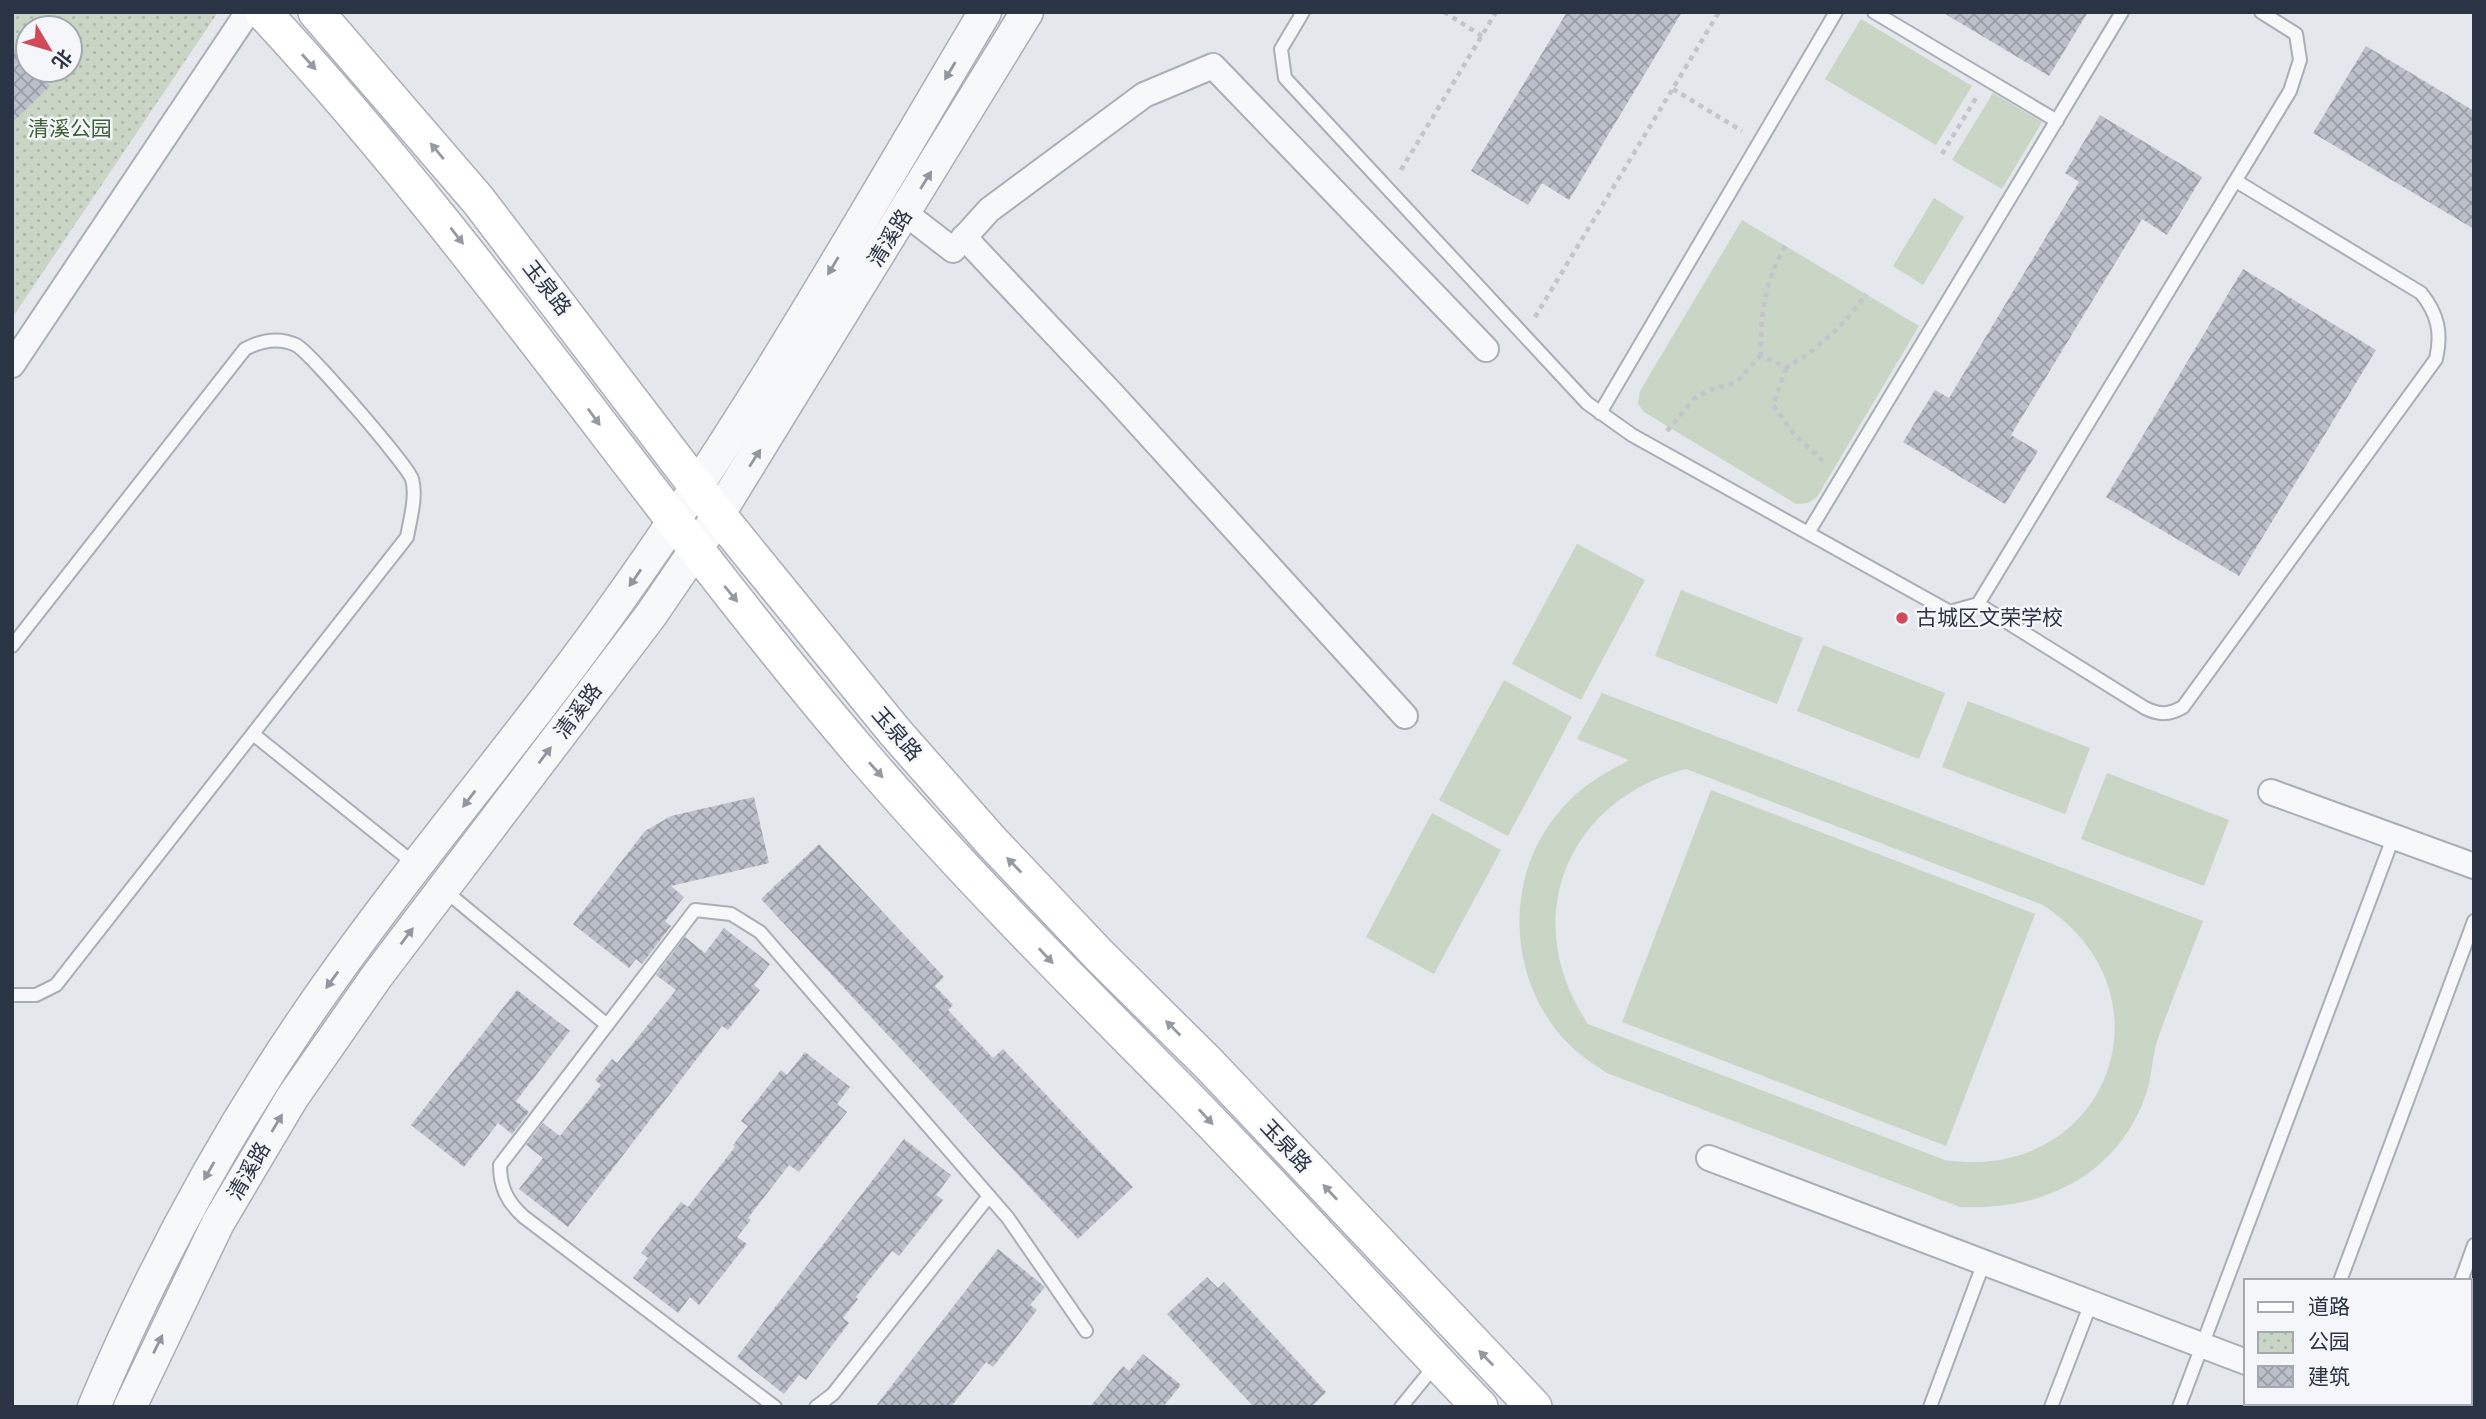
<svg xmlns="http://www.w3.org/2000/svg" width="2486" height="1419" viewBox="0 0 2486 1419" font-family="'Alegreya Sans','Noto Sans SC',sans-serif">
	<style>
		.grass { fill: #c9d6c5; fill-rule: evenodd }
		.park { fill: url(#park-dots); fill-rule: evenodd }
		.building { fill: url(#building-cross-hatch) }
		.lines { fill: none; stroke-linecap: round; stroke-linejoin: round }
		.service-casing { stroke: #a9aeb7; stroke-width: 16 }
		.minor-casing { stroke: #a9aeb7; stroke-width: 28 }
		.tertiary-casing { stroke: #a9aeb7; stroke-width: 35 }
		.secondary-casing { stroke: #a9aeb7; stroke-width: 38 }
		.path { stroke: #c2c5cb; stroke-width: 4.5; stroke-dasharray: 5 5; stroke-linecap: butt }
		.service { stroke: #f7f8fa; stroke-width: 12 }
		.minor { stroke: #f7f8fa; stroke-width: 24 }
		.tertiary { stroke: #f7f8fa; stroke-width: 32 }
		.secondary { stroke: #fff; stroke-width: 35 }
		.oneway { fill: #959aa2 }
		.oneway2 { fill: #9196a0 }
		.poi-dot { fill: #d1495b; stroke: #f4f6f9; stroke-width: 2.5 }
		.labels { text-anchor: middle; stroke-width: 5; stroke-linejoin: round; paint-order: stroke }
		.park-label { font-size: 21px; fill: #3f6138; stroke: #f4f6f9 }
		.street-label { font-size: 21px; fill: #2b3445; stroke: #f4f6f9 }
		.poi-label { font-size: 21px; fill: #2b3445; stroke: #f4f6f9; text-anchor: start }
	</style>
	<defs>
		<pattern id="park-dots" width="8" height="8" patternUnits="userSpaceOnUse" patternTransform="scale(1.75)"><rect width="8" height="8" fill="#c9d6c5"/><path d="M2 2h.1M6 6h.1" fill="none" stroke="#adb8ab" stroke-width="1.8" stroke-linecap="round"/></pattern>
		<pattern id="building-cross-hatch" width="8" height="8" patternUnits="userSpaceOnUse" patternTransform="scale(1.75)"><rect width="8" height="8" fill="#bbc0ca"/><path d="M0 0l8 8M0 8l8-8" fill="none" stroke="#989da6"/></pattern>
	</defs>
	<rect width="100%" height="100%" fill="#e4e7ec"/>
	<!-- grass -->
	<g class="grass">
		<path d="M 1861,19 L 1972,86 L 1936,145 L 1825,79 Z"/>
		<path d="M 1993,93 L 2042,122 L 2002,189 L 1952,160 Z"/>
		<path d="M 1934,198 L 1964,217 L 1923,285 L 1893,266 Z"/>
		<path d="M 1742,220 L 1919,326 L 1817,497 L 1808,503 L 1796,504 L 1644,412 L 1638,404 L 1640,391 Z"/>
		<path d="M 1577,544 L 1645,580 L 1581,700 L 1512,664 Z"/>
		<path d="M 1681,590 L 1803,638 L 1777,704 L 1655,656 Z"/>
		<path d="M 1823,645 L 1945,693 L 1919,759 L 1797,711 Z"/>
		<path d="M 1504,680 L 1572,717 L 1508,836 L 1439,800 Z"/>
		<path d="M 1602,693 L 2203,921 C 2188,961 2171,1001 2157,1041 C 2152,1058 2152,1077 2146,1094 C 2118,1176 2042,1211 1960,1207 L 1607,1073 C 1590,1062 1574,1051 1561,1036 C 1504,969 1505,865 1568,802 C 1586,783 1607,772 1629,760 L 1577,739 ZM 1686,769 L 2043,905 C 2180,995 2106,1184 1945,1160 L 1588,1024 C 1518,921 1566,800 1686,769 Z"/>
		<path d="M 1968,701 L 2090,748 L 2065,814 L 1942,767 Z"/>
		<path d="M 2107,773 L 2229,820 L 2204,886 L 2081,839 Z"/>
		<path d="M 1711,790 L 2035,914 L 1946,1146 L 1622,1022 Z"/>
		<path d="M 1432,813 L 1501,850 L 1434,974 L 1366,937 Z"/>
	</g>
	<!-- park -->
	<path class="park" d="M 12,12 L 218,12 L 12,318 ZM 28,28 L 70,28 L 70,70 L 28,70 Z"/>
	<!-- building -->
	<g class="building">
		<path d="M 1567,12 L 1682,12 L 1569,200 L 1542,183 L 1528,205 L 1471,171 Z"/>
		<path d="M 1942,12 L 2088,12 L 2049,76 Z"/>
		<path d="M 12,46 L 28,63 L 28,70 L 35,70 L 50,86 L 12,123 Z"/>
		<path d="M 2366,46 L 2474,111 L 2474,229 L 2313,133 Z"/>
		<path d="M 2100,115 L 2202,177 L 2167,235 L 2142,219 L 2011,435 L 2038,451 L 2005,504 L 1903,442 L 1935,390 L 1949,398 L 2079,182 L 2065,173 Z"/>
		<path d="M 2243,269 L 2376,350 L 2239,576 L 2106,497 Z"/>
		<path d="M 754,797 L 769,863 L 671,886 L 684,897 L 665,921 L 671,926 L 642,964 L 636,959 L 629,968 L 573,924 L 645,831 L 671,816 Z"/>
		<path d="M 819,844 L 944,977 L 935,986 L 953,1005 L 948,1010 L 993,1058 L 1003,1049 L 1133,1187 L 1078,1239 L 761,899 Z"/>
		<path d="M 724,928 L 770,964 L 754,985 L 760,990 L 728,1030 L 722,1026 L 568,1227 L 519,1189 L 543,1158 L 526,1145 L 543,1123 L 560,1136 L 601,1085 L 595,1080 L 612,1059 L 617,1063 L 676,990 L 656,975 L 685,937 L 705,953 Z"/>
		<path d="M 517,990 L 570,1031 L 516,1101 L 529,1112 L 512,1134 L 498,1123 L 464,1167 L 411,1125 Z"/>
		<path d="M 805,1052 L 850,1087 L 837,1104 L 847,1112 L 799,1172 L 789,1165 L 748,1218 L 751,1220 L 737,1237 L 747,1244 L 699,1305 L 690,1297 L 678,1313 L 633,1278 L 648,1258 L 641,1253 L 681,1202 L 688,1207 L 735,1147 L 733,1145 L 748,1126 L 741,1121 L 781,1070 L 787,1075 Z"/>
		<path d="M 904,1139 L 951,1175 L 936,1195 L 943,1200 L 899,1256 L 892,1251 L 856,1297 L 858,1299 L 843,1318 L 849,1323 L 806,1380 L 799,1375 L 784,1394 L 737,1357 Z"/>
		<path d="M 998,1249 L 1045,1287 L 1030,1305 L 1037,1310 L 1011,1344 L 993,1367 L 986,1362 L 951,1407 L 875,1407 Z"/>
		<path d="M 1207,1277 L 1218,1288 L 1224,1282 L 1326,1392 L 1311,1407 L 1254,1407 L 1167,1314 Z"/>
		<path d="M 1143,1354 L 1181,1385 L 1163,1407 L 1090,1407 L 1123,1366 L 1129,1371 Z"/>
	</g>
	<g class="lines">
		<defs>
			<g id="service">
				<path d="M 1303,12 L 1281,49 L 1285,78 L 1587,403 L 1632,435 L 1950,612 L 1978,604 L 2290,91 L 2300,60 L 2296,34 L 2261,12"/>
				<path d="M 1874,12 L 2057,121"/>
				<path d="M 1600,413 L 1836,12"/>
				<path d="M 1808,533 L 2122,12"/>
				<path d="M 1978,604 L 2145,708 C 2159,715 2169,715 2183,707 L 2436,359 C 2442,333 2438,314 2421,293 L 2236,181"/>
				<path d="M 12,646 L 245,349 C 262,340 279,337 296,345 C 309,351 408,466 412,479 C 417,496 410,520 407,537 L 56,985 L 36,995 L 12,995"/>
				<path d="M 253,734 L 416,865"/>
				<path d="M 443,889 L 607,1025"/>
				<path d="M 2340,1281 L 2474,921"/>
				<path d="M 2461,1281 L 2474,1245"/>
				<path d="M 775,1407 L 524,1217 C 507,1202 500,1187 500,1165 L 695,910 L 731,914 L 760,932 L 1008,1218 L 1086,1331"/>
				<path d="M 816,1407 L 833,1394 L 989,1196"/>
				<path d="M 1401,1407 L 1437,1363"/>
				<path d="M 1930,1407 L 1984,1262"/>
				<path d="M 2051,1407 L 2091,1303"/>
				<path d="M 2179,1407 L 2393,838"/>
				<path d="M 2293,1407 L 2294,1403"/>
				<path d="M 2415,1407 L 2416,1403"/>
			</g>
			<g id="minor">
				<path d="M 905,213 L 953,250 L 989,210 L 1144,95 L 1213,66 L 1486,349"/>
				<path d="M 964,237 L 1113,395 L 1405,716"/>
				<path d="M 12,365 L 248,12"/>
				<path d="M 2271,792 L 2474,866"/>
				<path d="M 1709,1158 L 2246,1362"/>
				<path d="M 2357,1403 L 2366,1407"/>
			</g>
			<g id="tertiary">
				<path d="M 94,1407 C 151,1271 221,1141 304,1019 C 404,872 522,738 624,593 C 756,407 868,208 985,12"/>
				<path d="M 130,1407 L 218,1223 L 292,1098 L 377,976 L 651,615 L 707,533 L 1027,12"/>
			</g>
			<g id="secondary">
				<path d="M 263,12 C 481,247 657,515 865,758 C 965,874 1072,981 1179,1089 C 1281,1193 1379,1302 1480,1407"/>
				<path d="M 316,12 L 478,200 L 720,517 L 895,732 L 993,843 L 1099,955 L 1208,1063 L 1534,1407"/>
			</g>
		</defs>
		<!-- service casing -->
		<use href="#service" class="service-casing"/>
		<!-- minor casing -->
		<use href="#minor" class="minor-casing"/>
		<!-- tertiary casing -->
		<use href="#tertiary" class="tertiary-casing"/>
		<!-- secondary casing -->
		<use href="#secondary" class="secondary-casing"/>
		<!-- path -->
		<g class="path">
			<path d="M 1444,12 L 1482,36"/>
			<path d="M 1673,89 L 1742,131"/>
			<path d="M 1942,154 L 1976,98"/>
			<path d="M 1401,170 L 1496,12"/>
			<path d="M 1785,246 C 1765,283 1760,313 1761,355 L 1786,368 C 1819,348 1844,326 1866,294"/>
			<path d="M 1535,317 L 1719,12"/>
			<path d="M 1786,368 L 1773,405 L 1793,433 L 1825,463"/>
			<path d="M 1667,431 L 1694,399 L 1709,390 L 1737,382 L 1761,355"/>
		</g>
		<!-- service -->
		<use href="#service" class="service"/>
		<!-- minor -->
		<use href="#minor" class="minor"/>
		<!-- tertiary -->
		<use href="#tertiary" class="tertiary"/>
		<!-- secondary -->
		<use href="#secondary" class="secondary"/>
	</g>
	<!-- one-way arrows -->
	<defs><path id="oneway-solid" d="M-6-.8H1V-3.2L6.5 0L1 3.2V.8H-6Z" transform="scale(1.75)"/></defs>
	<g class="oneway">
		<use href="#oneway-solid" transform="translate(309 62) rotate(48)"/>
		<use href="#oneway-solid" transform="translate(437 151) rotate(-130)"/>
		<use href="#oneway-solid" transform="translate(457 236) rotate(52)"/>
		<use href="#oneway-solid" transform="translate(594 417) rotate(54)"/>
		<use href="#oneway-solid" transform="translate(731 594) rotate(51)"/>
		<use href="#oneway-solid" transform="translate(876 770) rotate(48)"/>
		<use href="#oneway-solid" transform="translate(1014 865) rotate(-134)"/>
		<use href="#oneway-solid" transform="translate(1046 956) rotate(47)"/>
		<use href="#oneway-solid" transform="translate(1173 1028) rotate(-135)"/>
		<use href="#oneway-solid" transform="translate(1206 1117) rotate(47)"/>
		<use href="#oneway-solid" transform="translate(1330 1192) rotate(-133)"/>
		<use href="#oneway-solid" transform="translate(1486 1358) rotate(-134)"/>
	</g>
	<g class="oneway2">
		<use href="#oneway-solid" transform="translate(950 71) rotate(121)"/>
		<use href="#oneway-solid" transform="translate(926 180) rotate(-58)"/>
		<use href="#oneway-solid" transform="translate(833 266) rotate(121)"/>
		<use href="#oneway-solid" transform="translate(755 458) rotate(-57)"/>
		<use href="#oneway-solid" transform="translate(635 578) rotate(125)"/>
		<use href="#oneway-solid" transform="translate(545 755) rotate(-53)"/>
		<use href="#oneway-solid" transform="translate(469 799) rotate(127)"/>
		<use href="#oneway-solid" transform="translate(407 936) rotate(-53)"/>
		<use href="#oneway-solid" transform="translate(332 980) rotate(126)"/>
		<use href="#oneway-solid" transform="translate(277 1123) rotate(-59)"/>
		<use href="#oneway-solid" transform="translate(209 1171) rotate(120)"/>
		<use href="#oneway-solid" transform="translate(158 1344) rotate(-64)"/>
	</g>
	<!-- markers -->
	<circle class="poi-dot" cx="1902" cy="618" r="7"/>
	<g class="labels">
		<!-- park labels -->
		<g class="park-label">
			<text x="70" y="136">清溪公园</text>
		</g>
		<!-- street labels -->
		<g class="street-label">
			<text transform="translate(890 238) rotate(-58)" y="7">清溪路</text>
			<text transform="translate(547 288) rotate(52)" y="7">玉泉路</text>
			<text transform="translate(578 711) rotate(-53)" y="7">清溪路</text>
			<text transform="translate(897 734) rotate(49)" y="7">玉泉路</text>
			<text transform="translate(1286 1146) rotate(47)" y="7">玉泉路</text>
			<text transform="translate(249 1171) rotate(-60)" y="7">清溪路</text>
		</g>
		<!-- poi labels -->
		<g class="poi-label">
			<text x="1916" y="625">古城区文荣学校</text>
		</g>
	</g>
	<!-- border -->
	<rect width="2486" height="1419" fill="none" stroke="#2b3445" stroke-width="28"/>
	<!-- legend -->
	<rect x="2244" y="1279" width="228" height="126" fill="#f4f6f9" stroke="#a4a8b1" stroke-width="2"/>
	<rect x="2258" y="1302" width="35" height="10" fill="#ffffff" stroke="#a4a8b1" stroke-width="2"/>
	<text x="2308" y="1314" font-size="21" fill="#2b3445">道路</text>
	<rect x="2258" y="1332" width="35" height="21" fill="url(#park-dots)" stroke="#a4a8b1" stroke-width="2"/>
	<text x="2308" y="1349" font-size="21" fill="#2b3445">公园</text>
	<rect x="2258" y="1366" width="35" height="21" fill="url(#building-cross-hatch)" stroke="#a4a8b1" stroke-width="2"/>
	<text x="2308" y="1384" font-size="21" fill="#2b3445">建筑</text>
	<!-- north arrow -->
	<g transform="translate(49 49) rotate(128)"><circle r="33" fill="#f4f6f9" stroke="#a4a8b1" stroke-width="2"/>
	<path d="M0-5L12 26L0 18L-12 26Z" fill="#d1495b"/>
	<text y="-10" font-size="19" font-weight="bold" text-anchor="middle" fill="#2b3445">北</text>
	</g>
</svg>
